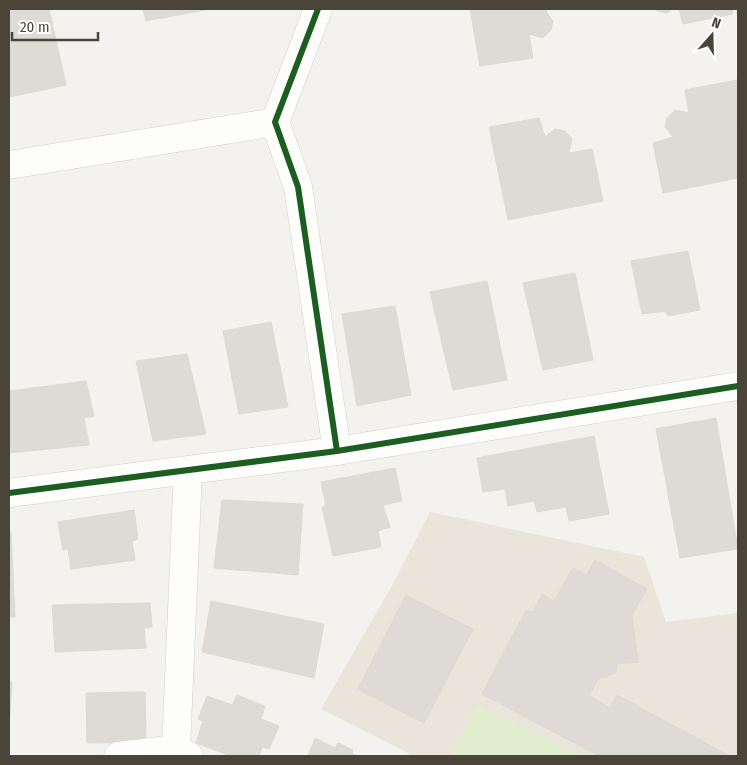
<svg xmlns="http://www.w3.org/2000/svg" width="747" height="765" viewBox="0 0 747 765" font-family="'Fira Sans Condensed',sans-serif">
	<style>
		.education { fill: #eae5da }
		.park { fill: #e1eecf }
		.building { fill: #dedbd6; stroke: #dcd9d4 }
		.lines { fill: none; stroke-linecap: round; stroke-linejoin: round }
		.minor-casing { stroke: #d2d0cb; stroke-width: 29 }
		.minor { stroke: #fdfdfc; stroke-width: 28 }
		.cycleway-casing { stroke: #fff; stroke-width: 9 }
		.cycleway { stroke: #1b5e20; stroke-width: 6 }
	</style>
	<rect width="100%" height="100%" fill="#f4f2ee"/>
	<!-- education -->
	<path class="education" d="M 430,512 L 644,557 L 666,622 L 738,613 L 738,756 L 414,756 L 321,709 L 393,584 Z"/>
	<!-- park -->
	<path class="park" d="M 477,705 L 582,756 L 452,756 Z"/>
	<!-- building -->
	<g class="building">
		<path d="M 9,9 L 49,9 L 66,85 L 9,97 Z"/>
		<path d="M 143,9 L 210,9 L 146,21 Z"/>
		<path d="M 470,9 L 552,9 L 545,10 L 553,21 L 551,30 L 543,38 L 529,34 L 533,58 L 480,66 Z"/>
		<path d="M 655,9 L 672,9 L 667,13 L 658,11 Z"/>
		<path d="M 679,9 L 732,9 L 733,14 L 683,24 Z"/>
		<path d="M 737,80 L 738,178 L 663,193 L 653,143 L 673,137 L 665,127 L 667,118 L 675,110 L 689,113 L 685,90 Z"/>
		<path d="M 539,118 L 545,137 L 555,129 L 565,131 L 572,139 L 569,153 L 592,149 L 603,201 L 508,220 L 489,127 Z"/>
		<path d="M 688,251 L 700,310 L 668,316 L 665,311 L 642,314 L 631,261 Z"/>
		<path d="M 575,273 L 593,360 L 543,370 L 523,283 Z"/>
		<path d="M 487,281 L 507,380 L 453,390 L 430,292 Z"/>
		<path d="M 395,306 L 411,395 L 357,406 L 342,314 Z"/>
		<path d="M 271,322 L 288,407 L 239,414 L 223,331 Z"/>
		<path d="M 187,354 L 206,434 L 153,441 L 136,361 Z"/>
		<path d="M 86,381 L 94,416 L 84,418 L 89,445 L 9,453 L 9,391 Z"/>
		<path d="M 716,418 L 738,549 L 680,558 L 656,429 Z"/>
		<path d="M 594,436 L 609,514 L 569,521 L 566,507 L 537,512 L 534,501 L 508,506 L 505,489 L 483,492 L 477,458 Z"/>
		<path d="M 395,468 L 402,501 L 383,505 L 390,527 L 378,531 L 381,547 L 333,556 L 322,507 L 326,506 L 321,482 Z"/>
		<path d="M 222,500 L 303,504 L 298,575 L 214,568 Z"/>
		<path d="M 134,510 L 138,539 L 132,541 L 135,560 L 71,569 L 68,549 L 63,550 L 58,522 Z"/>
		<path d="M 9,532 L 11,532 L 15,617 L 9,617 Z"/>
		<path d="M 595,560 L 647,589 L 632,615 L 638,662 L 617,664 L 616,673 L 598,679 L 589,696 L 610,708 L 617,695 L 730,756 L 599,756 L 482,694 L 526,610 L 533,612 L 542,594 L 554,601 L 573,568 L 587,575 Z"/>
		<path d="M 406,595 L 473,629 L 424,723 L 358,689 Z"/>
		<path d="M 211,601 L 324,624 L 314,678 L 202,652 Z"/>
		<path d="M 150,603 L 152,627 L 144,628 L 146,648 L 55,652 L 52,605 Z"/>
		<path d="M 9,682 L 12,682 L 9,729 Z"/>
		<path d="M 145,692 L 146,742 L 87,743 L 86,693 Z"/>
		<path d="M 237,695 L 265,706 L 261,719 L 279,726 L 269,749 L 262,747 L 259,756 L 231,756 L 196,743 L 203,721 L 198,719 L 207,696 L 232,705 Z"/>
		<path d="M 315,738 L 335,748 L 338,743 L 353,750 L 352,754 L 356,756 L 308,756 Z"/>
	</g>
	<g class="lines">
		<defs>
			<g id="minor">
				<path d="M 318,9 L 275,122 L 298,187 L 337,451"/>
				<path d="M 9,165 L 275,122"/>
				<path d="M 9,493 L 337,451 L 738,386"/>
				<path d="M 176,749 L 188,471"/>
				<path d="M 118,756 L 176,749 L 189,756"/>
			</g>
		</defs>
		<!-- minor casing -->
		<use href="#minor" class="minor-casing"/>
		<!-- minor -->
		<use href="#minor" class="minor"/>
		<defs>
			<g id="cycleway">
				<path d="M 318,9 L 275,122 L 298,187 L 337,451"/>
				<path d="M 9,493 L 337,451 L 738,386"/>
			</g>
		</defs>
		<!-- cycleway casing -->
		<use href="#cycleway" class="cycleway-casing"/>
		<!-- cycleway -->
		<use href="#cycleway" class="cycleway"/>
	</g>
	<!-- border -->
	<rect width="747" height="765" fill="none" stroke="#4b4439" stroke-width="20"/>
	<!-- north arrow -->
	<g transform="translate(712 35) rotate(20)" stroke="#ffffff" stroke-width="4" paint-order="stroke">
	<path d="M0-4L9 19L0 12L-9 19Z" fill="#4b4439"/>
	<text y="-8" font-size="14" font-weight="bold" text-anchor="middle" fill="#4b4439">N</text>
	</g>
	<!-- scale -->
	<path d="M12 32v8h86v-8" fill="none" stroke="#4b4439" stroke-width="2.5"/>
	<text x="20" y="32" font-size="15" fill="#4b4439" stroke="#ffffff" stroke-width="4" paint-order="stroke">20 m</text>
</svg>
